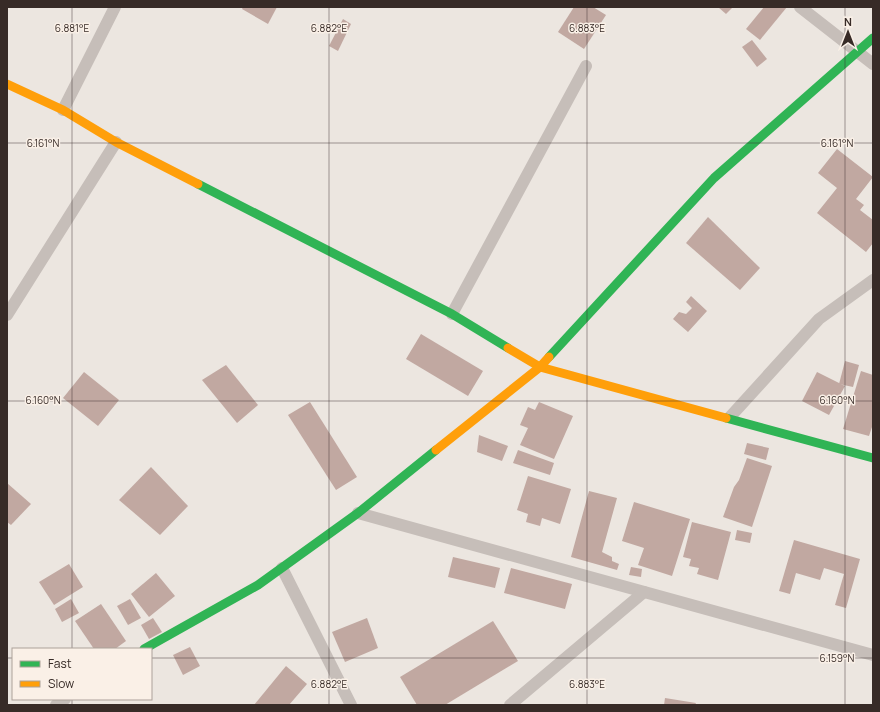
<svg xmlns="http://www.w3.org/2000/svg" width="880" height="712" viewBox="0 0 880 712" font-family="Manrope,sans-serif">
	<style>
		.building { fill: #c1a8a1 }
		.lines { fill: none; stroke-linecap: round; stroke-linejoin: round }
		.street { stroke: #c6beb9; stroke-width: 12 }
		.fast { stroke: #30b455; stroke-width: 9 }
		.slow { stroke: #ff9f0a; stroke-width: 9 }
		.ticks { fill: none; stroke: #372b27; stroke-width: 1; stroke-opacity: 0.45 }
		.ticks-label { font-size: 10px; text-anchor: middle; fill: #372b27; stroke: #faf0e7; stroke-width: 3; stroke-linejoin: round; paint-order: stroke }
	</style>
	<rect width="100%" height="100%" fill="#ece6e0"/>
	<!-- building -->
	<g class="building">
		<path d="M 243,7 L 277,7 L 268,24 L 242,9 Z"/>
		<path d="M 574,7 L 593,7 L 606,15 L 584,49 L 558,32 Z"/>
		<path d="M 718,7 L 733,7 L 726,14 Z"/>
		<path d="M 764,7 L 787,7 L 760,40 L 746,29 Z"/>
		<path d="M 343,19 L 351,24 L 338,51 L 329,46 Z"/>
		<path d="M 752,40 L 767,59 L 757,67 L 742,47 Z"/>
		<path d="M 837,149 L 873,177 L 856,199 L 864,205 L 860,210 L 873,220 L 873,243 L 866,252 L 817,213 L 837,188 L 818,173 Z"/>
		<path d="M 708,217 L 760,268 L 740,290 L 686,243 Z"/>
		<path d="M 691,296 L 707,311 L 688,332 L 673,319 L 679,312 L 686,314 L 692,308 L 686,302 Z"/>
		<path d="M 421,334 L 483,371 L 468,396 L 406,359 Z"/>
		<path d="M 845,361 L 859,365 L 853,387 L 839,384 Z"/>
		<path d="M 226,365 L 258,405 L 237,423 L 202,380 Z"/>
		<path d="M 861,371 L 873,375 L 873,424 L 869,436 L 843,429 Z"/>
		<path d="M 84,372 L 119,400 L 98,426 L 63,398 Z"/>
		<path d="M 817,372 L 845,386 L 829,415 L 802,401 Z"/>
		<path d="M 310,402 L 357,477 L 336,490 L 288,415 Z"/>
		<path d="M 539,402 L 573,416 L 554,459 L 520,445 L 528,428 L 520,425 L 528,407 L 535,410 Z"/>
		<path d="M 479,435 L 508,446 L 502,461 L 477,452 Z"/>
		<path d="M 747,443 L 769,448 L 766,460 L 744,454 Z"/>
		<path d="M 518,450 L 554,463 L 550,475 L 513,463 Z"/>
		<path d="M 747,458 L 772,466 L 752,527 L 723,517 L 734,487 L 739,480 Z"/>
		<path d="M 151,467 L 188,506 L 160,535 L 119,500 Z"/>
		<path d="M 528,476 L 571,489 L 560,524 L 542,518 L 540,526 L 526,522 L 528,514 L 517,510 Z"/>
		<path d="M 7,483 L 31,504 L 11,525 L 7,522 Z"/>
		<path d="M 589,491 L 617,498 L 602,552 L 612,557 L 612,561 L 619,564 L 617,570 L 571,557 Z"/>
		<path d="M 634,502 L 690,519 L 672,576 L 638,565 L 644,548 L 622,541 Z"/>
		<path d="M 692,522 L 731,532 L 718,580 L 697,574 L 699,568 L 689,566 L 691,559 L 683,557 Z"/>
		<path d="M 737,530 L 752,533 L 750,543 L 735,540 Z"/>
		<path d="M 794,540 L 860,559 L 846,608 L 835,605 L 844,574 L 824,568 L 820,580 L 796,573 L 790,594 L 779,591 Z"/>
		<path d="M 453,557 L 500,568 L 495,588 L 448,577 Z"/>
		<path d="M 69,564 L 83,587 L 54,605 L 39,582 Z"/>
		<path d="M 631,567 L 642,569 L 641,577 L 629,575 Z"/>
		<path d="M 511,568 L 572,584 L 565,609 L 504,593 Z"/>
		<path d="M 156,573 L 175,596 L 149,617 L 131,594 Z"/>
		<path d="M 71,599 L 79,613 L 62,622 L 55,609 Z"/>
		<path d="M 130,599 L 141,618 L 128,625 L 117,606 Z"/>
		<path d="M 101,604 L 126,641 L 115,649 L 94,649 L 75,621 Z"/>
		<path d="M 153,618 L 162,632 L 149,639 L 141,625 Z"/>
		<path d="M 367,618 L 378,648 L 345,662 L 332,632 Z"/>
		<path d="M 493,621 L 518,661 L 445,705 L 417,705 L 400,677 Z"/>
		<path d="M 190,647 L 200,666 L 183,675 L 173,655 Z"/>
		<path d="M 286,666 L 307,684 L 289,705 L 254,705 Z"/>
		<path d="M 665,698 L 696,703 L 695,705 L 664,705 Z"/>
	</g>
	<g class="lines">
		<!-- street -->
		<g class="street">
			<path d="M 800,7 L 873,64"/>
			<path d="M 63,110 L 115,7"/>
			<path d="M 452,314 L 586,66"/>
			<path d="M 7,315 L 116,142"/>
			<path d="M 730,417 L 819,319 L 873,280"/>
			<path d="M 358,513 L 873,655"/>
			<path d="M 282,568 L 351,705"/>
			<path d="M 56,705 L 65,699"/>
			<path d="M 510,705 L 644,592"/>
		</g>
		<!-- fast -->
		<g class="fast">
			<path d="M 198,184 L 452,314 L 508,348"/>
			<path d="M 549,357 L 714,178 L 873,38"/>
			<path d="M 726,418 L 873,458"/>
			<path d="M 144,649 L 258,585 L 358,513 L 436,450"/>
		</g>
		<!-- slow -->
		<g class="slow">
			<path d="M 7,84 L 63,110 L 116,142 L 198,184"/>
			<path d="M 508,348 L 540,367 L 726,418"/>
			<path d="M 436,450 L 540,367 L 549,357"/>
		</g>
	</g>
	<!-- ticks -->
	<path class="ticks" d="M 72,7 L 72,649M 329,7 L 329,705M 587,7 L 587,705M 845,7 L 845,705M 7,143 L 873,143M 7,401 L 873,401M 7,658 L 13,658M 151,658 L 873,658M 72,699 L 72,705"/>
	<g class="ticks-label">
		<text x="72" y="32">6.881°E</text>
		<text x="329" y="32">6.882°E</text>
		<text x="587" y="32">6.883°E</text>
		<text x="43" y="147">6.161°N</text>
		<text x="837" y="147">6.161°N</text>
		<text x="43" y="404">6.160°N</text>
		<text x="837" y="404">6.160°N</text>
		<text x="837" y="662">6.159°N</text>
		<text x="329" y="688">6.882°E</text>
		<text x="587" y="688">6.883°E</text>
	</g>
	<!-- border -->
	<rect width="880" height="712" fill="none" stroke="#372b27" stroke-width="16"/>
	<!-- legend -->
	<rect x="12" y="648" width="140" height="52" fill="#faf0e7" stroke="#aca19a"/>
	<rect x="20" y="661" width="20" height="6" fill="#30b455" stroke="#aca19a"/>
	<text x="48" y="668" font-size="12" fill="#372b27">Fast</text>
	<rect x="20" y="681" width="20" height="6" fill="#ff9f0a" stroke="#aca19a"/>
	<text x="48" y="688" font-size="12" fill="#372b27">Slow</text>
	<!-- north arrow -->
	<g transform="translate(848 32)" stroke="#faf0e7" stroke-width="3" paint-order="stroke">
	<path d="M0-3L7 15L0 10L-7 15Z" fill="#372b27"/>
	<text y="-6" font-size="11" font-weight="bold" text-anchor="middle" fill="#372b27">N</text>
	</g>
</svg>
